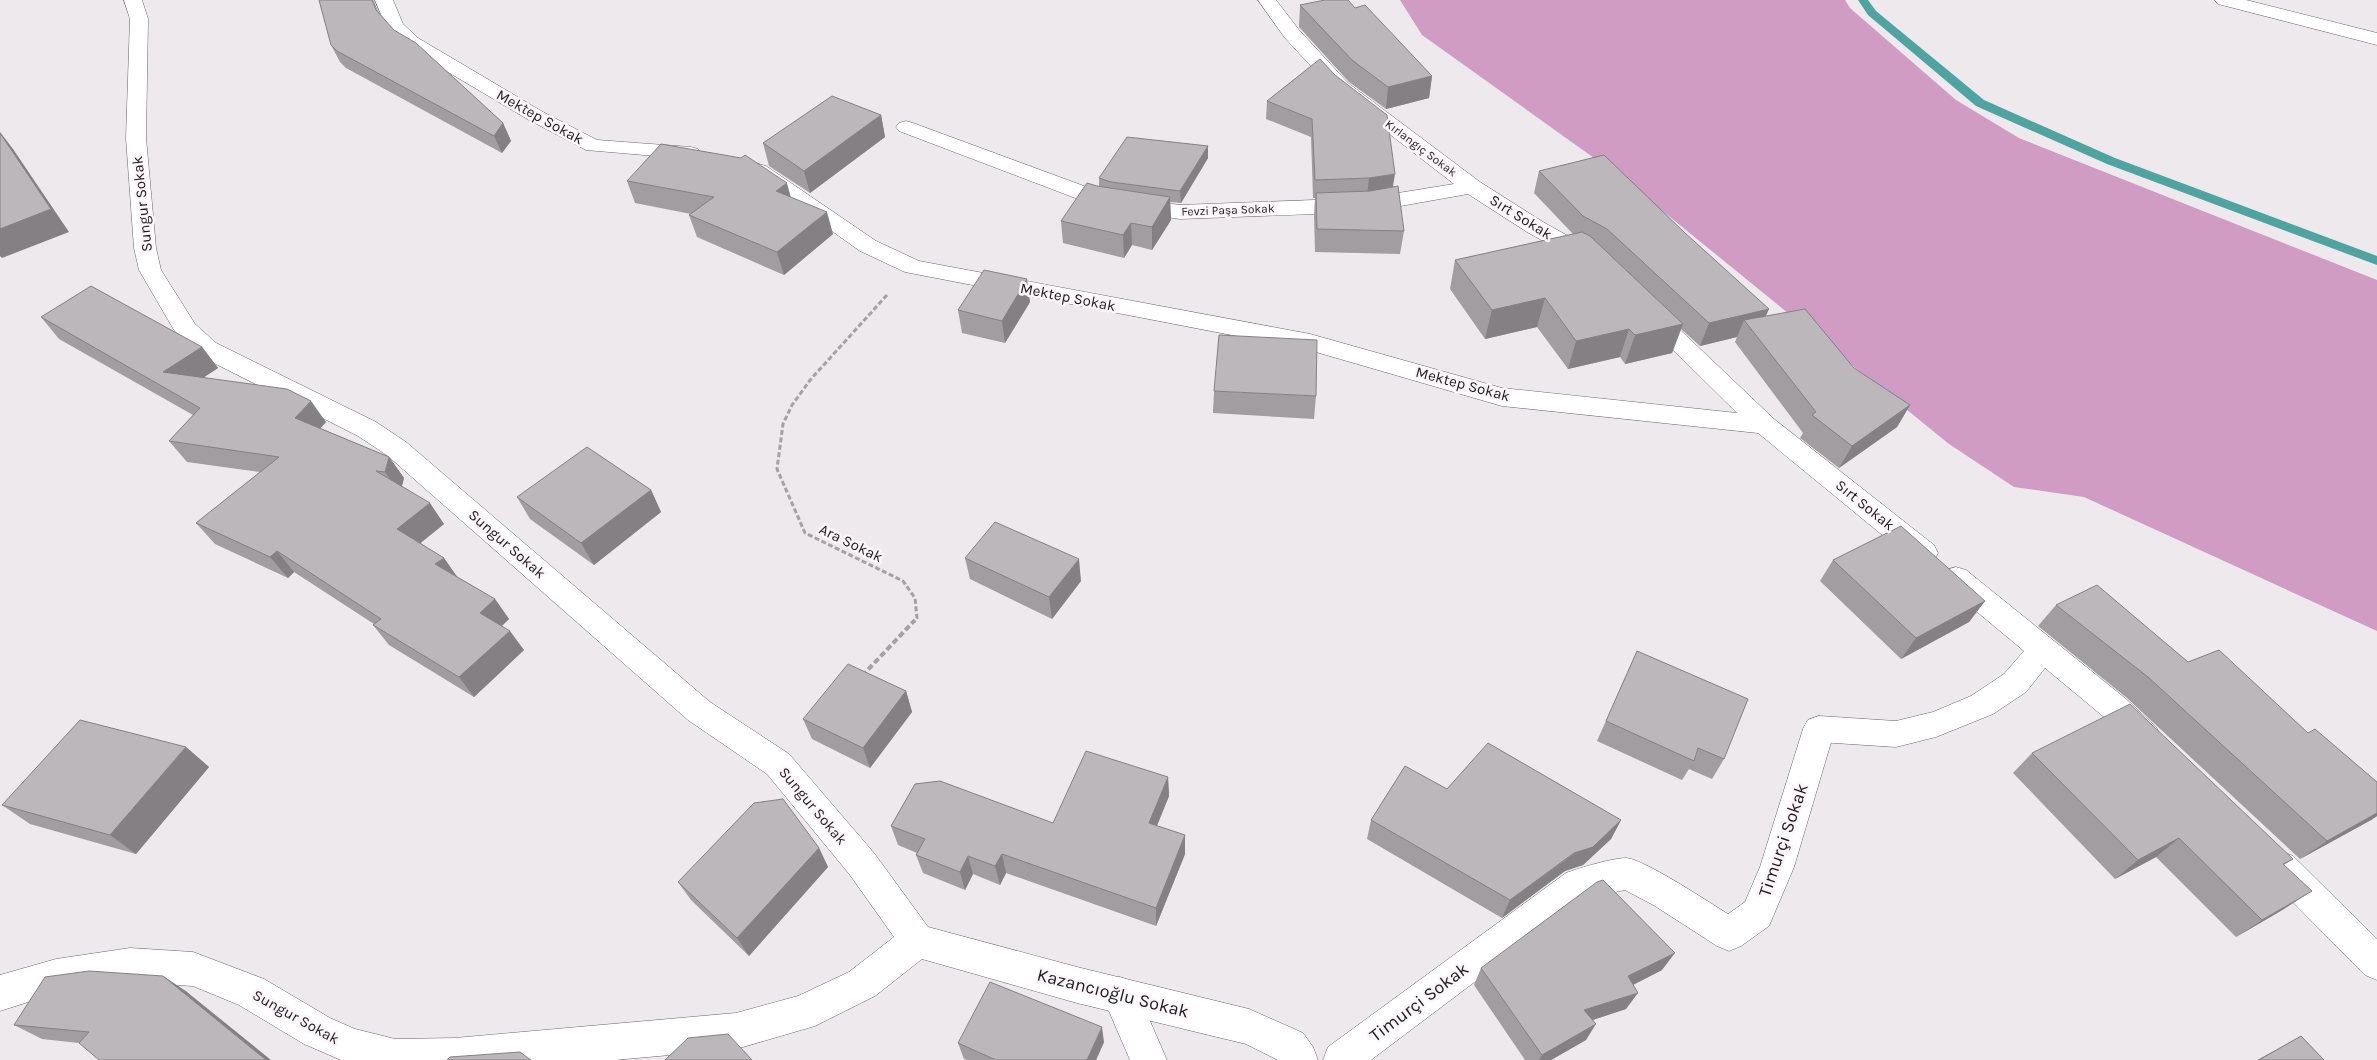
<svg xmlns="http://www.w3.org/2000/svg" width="2377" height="1060" viewBox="0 0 2377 1060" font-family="Karla,sans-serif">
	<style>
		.forest { fill: #d09cc4 }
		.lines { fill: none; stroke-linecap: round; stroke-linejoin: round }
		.stream { fill: #4fa3a1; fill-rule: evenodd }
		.pedestrian-casing { stroke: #696468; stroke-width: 1 }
		.minor-casing { stroke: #696468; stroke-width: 1 }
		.path-far1 { stroke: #a5a1a4; stroke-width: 3; stroke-dasharray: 5 2.5; stroke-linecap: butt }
		.path { stroke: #a5a1a4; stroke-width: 4; stroke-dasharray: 6 3; stroke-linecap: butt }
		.pedestrian { fill: #fff; fill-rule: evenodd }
		.minor { fill: #fff; fill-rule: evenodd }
		.wall { fill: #a29da1 }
		.shaded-wall { fill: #848083 }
		.building { fill: #bcb7bb; stroke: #848083 }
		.labels { text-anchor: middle; stroke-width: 5; stroke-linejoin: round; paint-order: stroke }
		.far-street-label { font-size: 12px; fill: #1c1a1c; stroke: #fcf6fa }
		.street-label { font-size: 15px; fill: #1c1a1c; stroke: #fcf6fa }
		.near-street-label { font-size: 18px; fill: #1c1a1c; stroke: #fcf6fa }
	</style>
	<rect width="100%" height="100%" fill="#eee9ed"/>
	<!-- forest -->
	<path class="forest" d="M 1400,0 L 1845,0 L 1850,8 L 1956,100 L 2019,138 L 2377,280 L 2377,631 L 2084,497 L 2014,487 L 1949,444 L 1622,178 L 1422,35 Z"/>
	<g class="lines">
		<!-- stream -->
		<path class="stream" d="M 1858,0 L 1868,0 L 1876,11 L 1984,100 L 2115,158 L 2377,256 L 2377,265 L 2107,164 L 1976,106 L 1868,15 Z"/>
		<defs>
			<g id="pedestrian">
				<path d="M 1819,716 L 1830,720 L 1835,729 L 1794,867 L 1769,926 L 1741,946 L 1729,951 L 1717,946 L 1655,906 L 1625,890 L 1586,898 L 1371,1060 L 1323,1060 L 1328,1047 L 1566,873 C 1579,868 1613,858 1626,858 C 1644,859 1710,903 1728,914 L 1745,902 L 1760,867 L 1803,729 L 1808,720 Z"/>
				<path d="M 1120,977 L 1133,982 L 1167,1060 L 1130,1060 L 1102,995 L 1107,982 Z"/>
			</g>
			<g id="minor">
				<path d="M 124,0 L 142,0 L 148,19 L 146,138 L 156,248 L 161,270 L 195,324 L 216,343 L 376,422 L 406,442 L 710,702 L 789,754 L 874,853 L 928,927 L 1077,967 L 1249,1009 L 1303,1033 L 1313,1047 L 1318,1060 L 1278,1060 L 1246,1044 L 1077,1003 L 922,959 L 875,996 L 815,1026 L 736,1049 L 615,1060 L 341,1060 L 304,1044 L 239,1005 L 193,986 L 130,982 L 56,993 L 0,1011 L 0,975 L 56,959 L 130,948 L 193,952 L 264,979 L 330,1018 L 355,1029 L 395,1039 L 455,1038 L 736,1013 L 798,996 L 849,972 L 894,937 L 850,875 L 767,774 L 688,720 L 388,456 L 358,436 L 198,355 L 174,330 L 139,270 L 134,248 L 126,138 L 130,19 Z"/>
				<path d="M 375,0 L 393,0 L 403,24 L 418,38 L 543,112 L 597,140 L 691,147 L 698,149 L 701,153 L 698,157 L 691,159 L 586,150 L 529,120 L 404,46 L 386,26 Z"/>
				<path d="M 1258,0 L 1276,0 L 1299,30 L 1348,83 L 1480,182 L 1543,222 L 1595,251 L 1598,256 L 1595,261 L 1587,263 L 1579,261 L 1527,232 L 1468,194 L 1367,212 L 1180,219 L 1099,207 L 899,131 L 896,127 L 899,123 L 906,121 L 913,123 L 1111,196 L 1180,205 L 1367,198 L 1454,184 L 1334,91 L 1285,38 Z"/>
				<path d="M 2215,0 L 2246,0 L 2377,33 L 2377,45 L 2218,4 Z"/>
				<path d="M 759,164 L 766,166 L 876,241 L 919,261 L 1310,334 L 1502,388 L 1737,413 L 1637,314 L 1641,308 L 1649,306 L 1657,308 L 1774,419 L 1934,545 L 1938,553 L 1934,561 L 1924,564 L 1914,561 L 1758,433 L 1502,406 L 1309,350 L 905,272 L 860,251 L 752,174 L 748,170 L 752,166 Z"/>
				<path d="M 1956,567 L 1966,570 L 2126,699 L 2156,727 L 2161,737 L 2156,747 L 2145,751 L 2134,747 L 2104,717 L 2045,668 L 2026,692 L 1993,714 L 1936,737 L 1896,747 L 1819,742 L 1808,738 L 1803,729 L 1808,720 L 1819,716 L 1896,721 L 1933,712 L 1971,696 L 2004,674 L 2024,651 L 1946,586 L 1942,578 L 1946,570 Z"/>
				<path d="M 2281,851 L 2293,856 L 2377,939 L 2377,980 L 2365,975 L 2269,878 L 2264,867 L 2269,856 Z"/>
			</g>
		</defs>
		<!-- pedestrian casing -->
		<use href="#pedestrian" class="pedestrian-casing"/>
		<!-- minor casing -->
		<use href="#minor" class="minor-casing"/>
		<!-- path-far1 -->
		<path class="path-far1" d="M 887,295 L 811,379 L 792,405 L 783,424 L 777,469 L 805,533 L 903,581 L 915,598 L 917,618 L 914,622"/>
		<!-- path -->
		<path class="path" d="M 862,676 L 915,620"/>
		<!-- pedestrian -->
		<use href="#pedestrian" class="pedestrian"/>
		<!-- minor -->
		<use href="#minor" class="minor"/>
	</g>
	<!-- wall -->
	<g class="wall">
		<path d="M 1300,5 L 1355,8 L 1432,76 L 1429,98 L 1386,109 L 1349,82 L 1299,27 Z"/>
		<path d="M 378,13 L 394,30 L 503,123 L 511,141 L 502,153 L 346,68 L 340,62 L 331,45 Z"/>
		<path d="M 1320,59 L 1393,187 L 1404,231 L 1400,254 L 1315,252 L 1314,216 L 1315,198 L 1313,198 L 1311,137 L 1266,119 L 1267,101 Z"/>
		<path d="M 881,115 L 885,137 L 810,193 L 769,166 L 763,143 Z"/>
		<path d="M 1208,146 L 1208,158 L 1181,203 L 1170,202 L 1171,220 L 1152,250 L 1132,245 L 1124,258 L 1063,243 L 1061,221 L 1099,187 L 1099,178 Z"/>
		<path d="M 1539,171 L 1766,316 L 1854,368 L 1910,405 L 1897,427 L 1839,468 L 1800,438 L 1803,433 L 1735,342 L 1737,337 L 1700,346 L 1681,329 L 1672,353 L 1625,364 L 1620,357 L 1568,369 L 1537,327 L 1485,339 L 1450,289 L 1455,260 L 1573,234 L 1534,193 Z"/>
		<path d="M 627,181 L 790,197 L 833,234 L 784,275 L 697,237 L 689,215 L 691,214 L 635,203 Z"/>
		<path d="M 1030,302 L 1005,343 L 962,333 L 958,310 Z"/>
		<path d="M 41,317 L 202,347 L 218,368 L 204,377 L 326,422 L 320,428 L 389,457 L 404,478 L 402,486 L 444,524 L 420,543 L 444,558 L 457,577 L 495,599 L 509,619 L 502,626 L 524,650 L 474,697 L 389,645 L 373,625 L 374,624 L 294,572 L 288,578 L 215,544 L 196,523 L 260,472 L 187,462 L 169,441 L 193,415 L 59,339 Z"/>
		<path d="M 1214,391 L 1316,396 L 1314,419 L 1213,413 Z"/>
		<path d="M 651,490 L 661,512 L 594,565 L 530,519 L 517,497 Z"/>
		<path d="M 965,558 L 1081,581 L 1052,619 L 970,579 Z"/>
		<path d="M 1833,560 L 1985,601 L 1969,622 L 1901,659 L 1820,581 Z"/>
		<path d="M 2056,605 L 2188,662 L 2308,733 L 2377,782 L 2377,816 L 2371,820 L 2300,859 L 2127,698 L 2038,626 Z"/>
		<path d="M 1637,651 L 1724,759 L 1712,779 L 1689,769 L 1682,780 L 1597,741 Z"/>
		<path d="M 906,691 L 912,712 L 870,768 L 812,739 L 803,719 Z"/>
		<path d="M 186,747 L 209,767 L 136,854 L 30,824 L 2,805 Z"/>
		<path d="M 2032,753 L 2293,859 L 2284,865 L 2284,909 L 2236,937 L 2156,857 L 2115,879 L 2013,773 Z"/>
		<path d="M 1168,777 L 1169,796 L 1157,826 L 1185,835 L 1185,854 L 1156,926 L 1006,873 L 1000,885 L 973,874 L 965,890 L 923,873 L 916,855 L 917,853 L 898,845 L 891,826 L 1053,823 Z"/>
		<path d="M 1447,789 L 1621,820 L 1611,839 L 1583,865 L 1565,871 L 1502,918 L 1367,839 L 1371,820 Z"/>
		<path d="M 819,848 L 828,867 L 749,956 L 691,900 L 678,882 Z"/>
		<path d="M 1481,968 L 1662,970 L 1633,985 L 1626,1009 L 1593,1020 L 1586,1040 L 1551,1060 L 1525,1060 L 1474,985 Z"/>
		<path d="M 163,976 L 187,992 L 79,1043 L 42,1039 L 14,1025 Z"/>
		<path d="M 2301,1036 L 2324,1060 L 2257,1060 L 2272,1052 Z"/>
		<path d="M 1104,1042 L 1096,1060 L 967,1060 L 964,1059 L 958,1043 Z"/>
	</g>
	<!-- shaded-wall -->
	<g class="shaded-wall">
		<path d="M 372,0 L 373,0 L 374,2 L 385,27 Z"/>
		<path d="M 1432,76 L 1429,98 L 1386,109 L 1388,87 Z"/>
		<path d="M 881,115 L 885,137 L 810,193 L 804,171 Z"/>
		<path d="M 503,123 L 511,141 L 502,153 L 494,136 Z"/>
		<path d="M 0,132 L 13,149 L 69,232 L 2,258 L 0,256 Z"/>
		<path d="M 1208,146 L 1208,158 L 1181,203 L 1180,191 Z"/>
		<path d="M 1395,174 L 1392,192 L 1367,196 L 1369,178 Z"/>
		<path d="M 787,183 L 793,206 L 776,191 Z"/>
		<path d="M 1170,197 L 1171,220 L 1152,250 L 1152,227 Z"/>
		<path d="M 827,212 L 833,234 L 784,275 L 777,252 Z"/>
		<path d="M 1131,223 L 1132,245 L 1124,258 L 1123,235 Z"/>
		<path d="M 1027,279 L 1030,302 L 1005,343 L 1002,321 Z"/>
		<path d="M 1545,298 L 1537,327 L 1485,339 L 1492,310 Z"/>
		<path d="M 1769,309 L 1759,332 L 1744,320 L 1737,337 L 1700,346 L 1709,323 Z"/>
		<path d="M 1683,324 L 1672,353 L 1625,364 L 1635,335 Z"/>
		<path d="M 1629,329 L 1620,357 L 1568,369 L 1576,341 Z"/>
		<path d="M 202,347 L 218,368 L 180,393 L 163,372 Z"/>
		<path d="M 311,401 L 326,422 L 311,439 L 295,418 Z"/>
		<path d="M 1910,405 L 1897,427 L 1839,468 L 1852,446 Z"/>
		<path d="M 389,457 L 404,478 L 400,493 L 385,472 Z"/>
		<path d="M 651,490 L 661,512 L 594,565 L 581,543 Z"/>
		<path d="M 430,503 L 444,524 L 412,550 L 397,529 Z"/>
		<path d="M 277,551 L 294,572 L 288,578 L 270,557 Z"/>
		<path d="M 444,558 L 458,578 L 435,564 Z"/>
		<path d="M 1079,559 L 1081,581 L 1052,619 L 1049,597 Z"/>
		<path d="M 495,599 L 509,619 L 494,633 L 480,613 Z"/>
		<path d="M 1985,601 L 1969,622 L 1901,659 L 1916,638 Z"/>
		<path d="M 510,631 L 524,650 L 474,697 L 459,677 Z"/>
		<path d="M 906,691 L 912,712 L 870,768 L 863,748 Z"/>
		<path d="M 186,747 L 209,767 L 136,854 L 110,835 Z"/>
		<path d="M 1168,777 L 1169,796 L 1150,842 L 1149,823 Z"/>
		<path d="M 2377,813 L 2377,816 L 2371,820 L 2300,859 L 2327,841 Z"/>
		<path d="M 1621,820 L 1611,839 L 1583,865 L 1565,871 L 1502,918 L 1510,900 Z"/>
		<path d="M 1185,835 L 1185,854 L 1156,926 L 1156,908 Z"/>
		<path d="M 2179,838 L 2156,857 L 2115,879 L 2138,860 Z"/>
		<path d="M 819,848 L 828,867 L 749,956 L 737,938 Z"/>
		<path d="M 1002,854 L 1006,873 L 1000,885 L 995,866 Z"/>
		<path d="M 968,856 L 973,874 L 965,890 L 960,872 Z"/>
		<path d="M 2312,891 L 2284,909 L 2236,937 L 2262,920 Z"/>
		<path d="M 1675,953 L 1662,970 L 1617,993 L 1628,976 Z"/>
		<path d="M 163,976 L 187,992 L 271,1060 L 266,1060 Z"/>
		<path d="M 1638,993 L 1626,1009 L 1574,1026 L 1584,1010 Z"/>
		<path d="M 1596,1024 L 1586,1040 L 1551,1060 L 1539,1060 L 1542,1055 Z"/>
		<path d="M 1102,1027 L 1104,1042 L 1096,1060 L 1087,1060 Z"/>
	</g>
	<!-- building -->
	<g class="building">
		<path d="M 319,0 L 372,0 L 376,10 L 394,30 L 416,43 L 503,123 L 494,136 L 337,51 L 331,45 Z"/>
		<path d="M 1325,0 L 1348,0 L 1355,8 L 1365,5 L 1432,76 L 1388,87 L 1352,60 L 1300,5 Z"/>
		<path d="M 1320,59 L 1335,75 L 1387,115 L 1395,174 L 1369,178 L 1315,180 L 1312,119 L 1267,101 Z"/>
		<path d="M 832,96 L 881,115 L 804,171 L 763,143 Z"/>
		<path d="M 0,133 L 51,209 L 0,229 Z"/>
		<path d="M 1127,137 L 1208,146 L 1180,191 L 1111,182 L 1099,178 Z"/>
		<path d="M 661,144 L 741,158 L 745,155 L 787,183 L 776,191 L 827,212 L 777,252 L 689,215 L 714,197 L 627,181 Z"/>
		<path d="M 1604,155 L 1684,232 L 1769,309 L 1709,323 L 1607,229 L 1583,216 L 1539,171 Z"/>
		<path d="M 1087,183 L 1097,186 L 1170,197 L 1152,227 L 1131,223 L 1123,235 L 1061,221 Z"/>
		<path d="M 1398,186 L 1404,231 L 1317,229 L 1316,193 L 1370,191 Z"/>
		<path d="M 1582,232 L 1590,236 L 1683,324 L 1635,335 L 1629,329 L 1576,341 L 1545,298 L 1492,310 L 1455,260 Z"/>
		<path d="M 984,270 L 1027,279 L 1002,321 L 958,310 Z"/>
		<path d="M 91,286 L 202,347 L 163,372 L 287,389 L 311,401 L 295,418 L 389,457 L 385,472 L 376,471 L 430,503 L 397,529 L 444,558 L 435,564 L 495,599 L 480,613 L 510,631 L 459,677 L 373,625 L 381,619 L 277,551 L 270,557 L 196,523 L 279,457 L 169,441 L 200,408 L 41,317 Z"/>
		<path d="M 1805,309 L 1854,368 L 1910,405 L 1852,446 L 1812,415 L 1816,412 L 1744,320 Z"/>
		<path d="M 1219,335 L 1317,340 L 1316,396 L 1214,391 Z"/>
		<path d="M 587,447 L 651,490 L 581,543 L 517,497 Z"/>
		<path d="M 995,522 L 1079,559 L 1049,597 L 965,558 Z"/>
		<path d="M 1901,526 L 1985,601 L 1916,638 L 1833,560 Z"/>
		<path d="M 2097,585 L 2188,662 L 2219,650 L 2308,733 L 2315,729 L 2377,782 L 2377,813 L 2327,841 L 2148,677 L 2056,605 Z"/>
		<path d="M 1637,651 L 1748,699 L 1724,759 L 1698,748 L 1694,761 L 1606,721 Z"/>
		<path d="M 848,664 L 906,691 L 863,748 L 803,719 Z"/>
		<path d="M 2130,704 L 2293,859 L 2283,864 L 2312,891 L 2262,920 L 2179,838 L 2138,860 L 2032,753 Z"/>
		<path d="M 80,720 L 186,747 L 110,835 L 2,805 Z"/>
		<path d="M 1488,743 L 1621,820 L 1593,847 L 1574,853 L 1510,900 L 1371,820 L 1405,766 L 1447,789 Z"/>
		<path d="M 1086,751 L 1168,777 L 1149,823 L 1185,835 L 1156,908 L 1002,854 L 995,866 L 968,856 L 960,872 L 916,855 L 925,839 L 891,826 L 915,784 L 940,781 L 1053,823 Z"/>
		<path d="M 783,799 L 819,848 L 737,938 L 678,882 L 754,803 Z"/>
		<path d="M 1603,880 L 1675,953 L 1628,976 L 1638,993 L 1584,1010 L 1596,1024 L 1542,1055 L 1481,968 L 1597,882 Z"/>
		<path d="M 89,971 L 163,976 L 266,1060 L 99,1060 L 79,1043 L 89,1032 L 14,1025 L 45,977 Z"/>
		<path d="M 990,982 L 1102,1027 L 1087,1060 L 996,1060 L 958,1043 Z"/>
		<path d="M 728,1034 L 752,1060 L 665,1060 L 688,1038 Z"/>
		<path d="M 2301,1036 L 2324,1060 L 2259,1060 Z"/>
		<path d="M 520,1052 L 531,1060 L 447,1060 L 450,1057 Z"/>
	</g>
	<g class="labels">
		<!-- far-street labels -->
		<g class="far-street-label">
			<text transform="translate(1421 148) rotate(37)" y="4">Kırlangıç Sokak</text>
			<text transform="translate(1228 210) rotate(-2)" y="4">Fevzi Paşa Sokak</text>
		</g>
		<!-- street labels -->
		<g class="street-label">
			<text transform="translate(540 117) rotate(29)" y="5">Mektep Sokak</text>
			<text transform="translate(142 204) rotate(-96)" y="5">Sungur Sokak</text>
			<text transform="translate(1521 217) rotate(32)" y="5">Sırt Sokak</text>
			<text transform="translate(1068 297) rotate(11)" y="5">Mektep Sokak</text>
			<text transform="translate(1463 384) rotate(15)" y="5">Mektep Sokak</text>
			<text transform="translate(1865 505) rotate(39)" y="5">Sırt Sokak</text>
			<text transform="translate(851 543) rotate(26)" y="5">Ara Sokak</text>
			<text transform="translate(507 544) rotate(41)" y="5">Sungur Sokak</text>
			<text transform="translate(813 806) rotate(50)" y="5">Sungur Sokak</text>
			<text transform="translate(296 1017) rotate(29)" y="5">Sungur Sokak</text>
		</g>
		<!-- near-street labels -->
		<g class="near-street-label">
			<text transform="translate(1783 840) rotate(-71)" y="6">Timurçi Sokak</text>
			<text transform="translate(1113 993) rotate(14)" y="6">Kazancıoğlu Sokak</text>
			<text transform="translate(1419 1002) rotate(-37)" y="6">Timurçi Sokak</text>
		</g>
	</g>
</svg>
